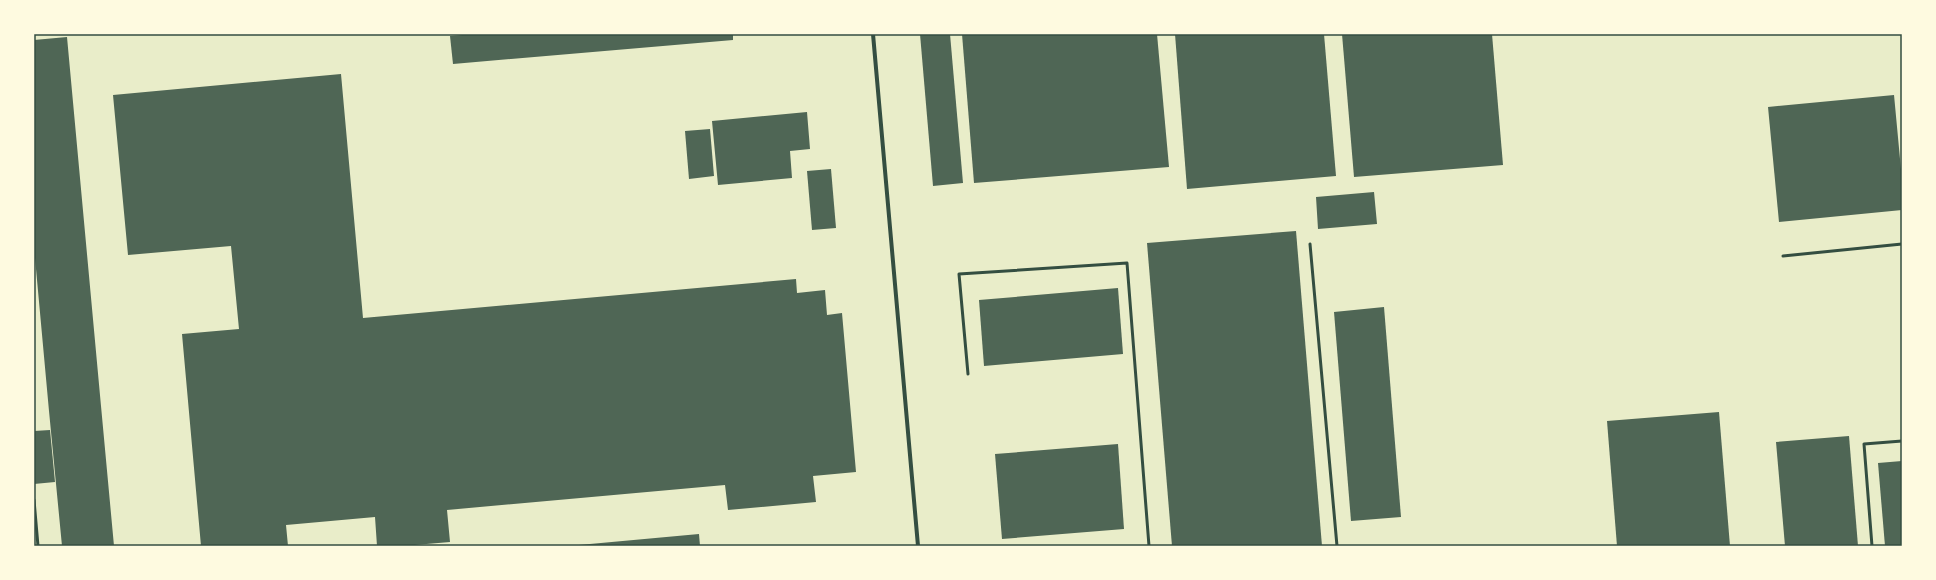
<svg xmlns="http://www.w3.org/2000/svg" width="1936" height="580" viewBox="0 0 1936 580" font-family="Montserrat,sans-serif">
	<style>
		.building { fill: #4f6655 }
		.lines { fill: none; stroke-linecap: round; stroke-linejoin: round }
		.service { stroke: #344e41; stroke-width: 3 }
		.minor { stroke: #344e41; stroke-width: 4 }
		.neatline { fill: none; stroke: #344e41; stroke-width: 1.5 }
	</style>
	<rect width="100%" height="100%" fill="#e9edc9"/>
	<!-- building -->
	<g class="building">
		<path d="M 474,34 L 733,34 L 733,40 L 453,64 L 450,36 Z"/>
		<path d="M 920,34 L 950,34 L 963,183 L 933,186 Z"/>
		<path d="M 962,34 L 1157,34 L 1169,167 L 974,183 Z"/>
		<path d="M 1175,34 L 1324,34 L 1336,176 L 1187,189 Z"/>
		<path d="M 1342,34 L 1492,34 L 1503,165 L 1354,177 Z"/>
		<path d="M 67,37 L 101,406 L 114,546 L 62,546 L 49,411 L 34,247 L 34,40 Z"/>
		<path d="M 341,74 L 363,318 L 796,279 L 797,293 L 825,290 L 827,315 L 842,313 L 856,472 L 813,476 L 816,502 L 728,510 L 725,485 L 447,510 L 450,542 L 403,546 L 377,546 L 375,517 L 286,525 L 288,546 L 201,546 L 182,334 L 239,329 L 231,246 L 128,255 L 113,95 Z"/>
		<path d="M 1894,95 L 1902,180 L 1902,210 L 1779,222 L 1768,107 Z"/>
		<path d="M 807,112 L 810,149 L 790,151 L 792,178 L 718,185 L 712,121 Z"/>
		<path d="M 710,129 L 714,176 L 689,179 L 685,131 Z"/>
		<path d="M 831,169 L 836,228 L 812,230 L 807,171 Z"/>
		<path d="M 1374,192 L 1377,224 L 1318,229 L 1316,197 Z"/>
		<path d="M 1296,231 L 1322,546 L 1172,546 L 1147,243 Z"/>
		<path d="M 1118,288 L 1123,354 L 984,366 L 979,300 Z"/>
		<path d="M 1384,307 L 1401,517 L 1351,521 L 1334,312 Z"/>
		<path d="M 1719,412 L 1730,546 L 1617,546 L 1607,421 Z"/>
		<path d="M 50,430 L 55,482 L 34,484 L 34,431 Z"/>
		<path d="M 1849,436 L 1858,546 L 1785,546 L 1776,442 Z"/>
		<path d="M 1118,444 L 1124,529 L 1002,539 L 995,454 Z"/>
		<path d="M 1902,461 L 1902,546 L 1885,546 L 1878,463 Z"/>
		<path d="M 699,534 L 700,546 L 579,546 L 579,545 Z"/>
	</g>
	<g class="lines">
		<!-- service -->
		<g class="service">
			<path d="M 1310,244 L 1337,546"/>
			<path d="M 1783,256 L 1902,244"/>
			<path d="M 968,374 L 959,274 L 1127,263 L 1149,546"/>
			<path d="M 34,500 L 38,546"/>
			<path d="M 1872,546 L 1864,444 L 1902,441"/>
		</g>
		<!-- minor -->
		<path class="minor" d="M 873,34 L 918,546"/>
	</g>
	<!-- border -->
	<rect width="1936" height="580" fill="none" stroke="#fefae0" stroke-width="70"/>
	<rect x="35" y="35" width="1866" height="510" class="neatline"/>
</svg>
